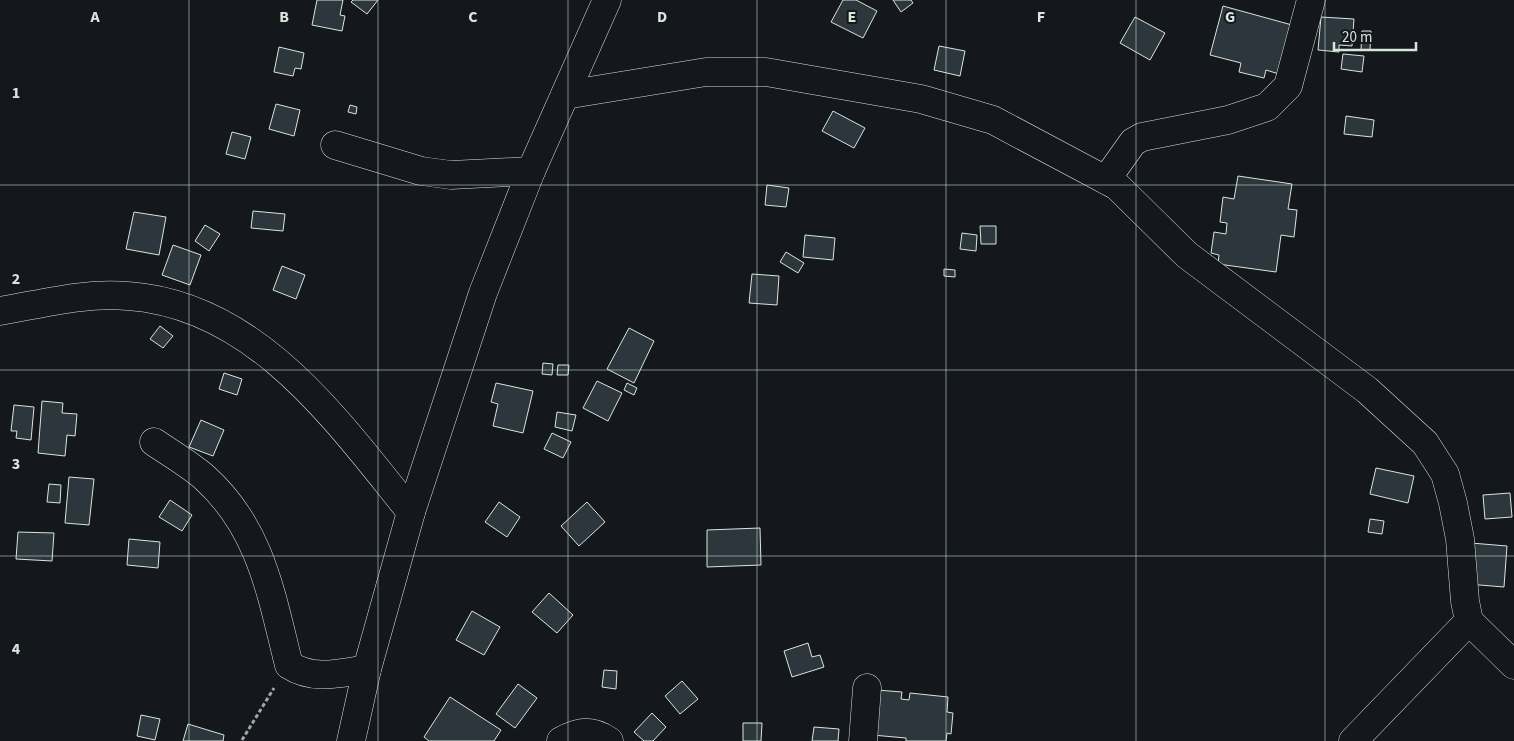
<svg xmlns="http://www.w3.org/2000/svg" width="1514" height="741" viewBox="0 0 1514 741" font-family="'Source Sans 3',sans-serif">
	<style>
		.building { fill: #2c363c; stroke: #d8e6dc }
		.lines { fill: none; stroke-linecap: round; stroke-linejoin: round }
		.minor-casing { stroke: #d8e6dc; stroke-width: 29 }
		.path { stroke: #9da8a2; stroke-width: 3; stroke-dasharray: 4 2.5; stroke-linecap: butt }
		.minor { stroke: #14181c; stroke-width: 28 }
		.grid { fill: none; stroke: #d8e6dc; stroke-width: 1; stroke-opacity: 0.55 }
		.grid-label { font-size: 16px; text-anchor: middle; font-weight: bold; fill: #d8e6dc; stroke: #14181c; stroke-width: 4; stroke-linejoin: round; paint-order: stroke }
	</style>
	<rect width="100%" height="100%" fill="#14181c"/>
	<!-- building -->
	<g class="building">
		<path d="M 317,0 L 343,0 L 340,15 L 345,16 L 342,31 L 312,25 Z"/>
		<path d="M 353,0 L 378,0 L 367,14 L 351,2 Z"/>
		<path d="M 843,0 L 856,0 L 877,11 L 863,38 L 831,22 Z"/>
		<path d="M 893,0 L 911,0 L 913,3 L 901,12 Z"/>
		<path d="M 1223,6 L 1292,25 L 1279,74 L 1266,70 L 1264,78 L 1239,72 L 1241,63 L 1210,55 Z"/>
		<path d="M 1135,17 L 1165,33 L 1150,60 L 1120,43 Z"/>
		<path d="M 1321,17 L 1354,19 L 1352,46 L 1339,45 L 1339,52 L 1318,50 Z"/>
		<path d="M 1362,31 L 1371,31 L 1370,50 L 1361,50 Z"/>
		<path d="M 939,46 L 965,51 L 960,76 L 934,70 Z"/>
		<path d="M 279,47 L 304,53 L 301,69 L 295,68 L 293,76 L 274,72 Z"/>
		<path d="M 1343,54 L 1364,56 L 1362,72 L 1341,69 Z"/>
		<path d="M 276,104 L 300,110 L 294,136 L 269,129 Z"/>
		<path d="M 350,105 L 357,107 L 356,114 L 348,112 Z"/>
		<path d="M 833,111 L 865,128 L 854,148 L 822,131 Z"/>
		<path d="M 1346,116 L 1374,120 L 1372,137 L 1344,134 Z"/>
		<path d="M 232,132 L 251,137 L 245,159 L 226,154 Z"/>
		<path d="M 1238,176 L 1292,184 L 1288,209 L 1297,210 L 1294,237 L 1281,235 L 1276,272 L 1218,264 L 1219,255 L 1211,253 L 1214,232 L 1226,234 L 1227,223 L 1220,222 L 1223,197 L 1234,199 Z"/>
		<path d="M 767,185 L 789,188 L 786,207 L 765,205 Z"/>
		<path d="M 253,211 L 285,214 L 283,231 L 251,228 Z"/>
		<path d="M 134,212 L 166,217 L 159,255 L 126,249 Z"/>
		<path d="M 205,225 L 220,234 L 209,251 L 195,241 Z"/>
		<path d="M 980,226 L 996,226 L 996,244 L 981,244 Z"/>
		<path d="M 962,233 L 977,235 L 976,251 L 960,249 Z"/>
		<path d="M 805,235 L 835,238 L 833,260 L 803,257 Z"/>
		<path d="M 173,245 L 201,255 L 190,285 L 162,275 Z"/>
		<path d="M 786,252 L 804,263 L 798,273 L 780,262 Z"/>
		<path d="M 282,266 L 305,275 L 296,299 L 273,290 Z"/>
		<path d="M 944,269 L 955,270 L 955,277 L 944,276 Z"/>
		<path d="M 752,274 L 779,276 L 777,305 L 749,303 Z"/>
		<path d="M 160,326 L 173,336 L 163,348 L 150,339 Z"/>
		<path d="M 629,328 L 654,341 L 634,383 L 607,369 Z"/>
		<path d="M 543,363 L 553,364 L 552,375 L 542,374 Z"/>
		<path d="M 558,365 L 569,365 L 568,375 L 557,375 Z"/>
		<path d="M 224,373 L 242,379 L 237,395 L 219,389 Z"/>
		<path d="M 597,381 L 622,393 L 608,421 L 583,408 Z"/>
		<path d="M 496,383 L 533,391 L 523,433 L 493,426 L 498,404 L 491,402 Z"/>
		<path d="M 627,383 L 637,388 L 634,395 L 624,390 Z"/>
		<path d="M 42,401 L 63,403 L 62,413 L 77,414 L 75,436 L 67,435 L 65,456 L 38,453 Z"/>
		<path d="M 14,405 L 34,407 L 31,440 L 16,438 L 17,431 L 11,431 Z"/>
		<path d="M 557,412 L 576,415 L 572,431 L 555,427 Z"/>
		<path d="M 201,420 L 224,430 L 213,456 L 189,447 Z"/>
		<path d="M 552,433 L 571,442 L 563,458 L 544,449 Z"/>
		<path d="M 1376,468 L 1414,476 L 1408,503 L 1370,494 Z"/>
		<path d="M 69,477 L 94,479 L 89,525 L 65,523 Z"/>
		<path d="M 49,484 L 61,485 L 60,503 L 47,502 Z"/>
		<path d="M 1510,493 L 1512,517 L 1485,519 L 1483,495 Z"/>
		<path d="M 170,500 L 192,515 L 182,531 L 159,517 Z"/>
		<path d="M 499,502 L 520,517 L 507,537 L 485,522 Z"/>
		<path d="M 587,502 L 605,522 L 579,546 L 561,526 Z"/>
		<path d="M 1370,519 L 1384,521 L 1382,534 L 1368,532 Z"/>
		<path d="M 760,528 L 761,565 L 707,567 L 707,530 Z"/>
		<path d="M 18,532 L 54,533 L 52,561 L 16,559 Z"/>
		<path d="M 129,539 L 160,542 L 158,568 L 127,565 Z"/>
		<path d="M 1471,543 L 1507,546 L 1504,587 L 1467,584 Z"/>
		<path d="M 549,593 L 573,615 L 557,633 L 532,612 Z"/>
		<path d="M 472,611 L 500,627 L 484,655 L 456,640 Z"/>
		<path d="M 808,643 L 812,657 L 820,655 L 824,667 L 792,677 L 784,651 Z"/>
		<path d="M 604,670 L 617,671 L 616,689 L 602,687 Z"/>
		<path d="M 682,681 L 698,699 L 680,714 L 665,696 Z"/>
		<path d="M 518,684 L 537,698 L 515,728 L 496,714 Z"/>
		<path d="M 877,690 L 902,692 L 901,699 L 909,700 L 910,693 L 948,697 L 947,712 L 953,713 L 951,734 L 947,733 L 946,741 L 906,741 L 906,738 L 872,735 Z"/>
		<path d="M 450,697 L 501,730 L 494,741 L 429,741 L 424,737 Z"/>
		<path d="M 652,713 L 666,727 L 653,741 L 644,741 L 634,732 Z"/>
		<path d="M 141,715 L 160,719 L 155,740 L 137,736 Z"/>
		<path d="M 743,723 L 762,723 L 761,741 L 743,741 Z"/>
		<path d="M 188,724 L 224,735 L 223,741 L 183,741 Z"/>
		<path d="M 814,727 L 839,729 L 838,741 L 812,741 Z"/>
	</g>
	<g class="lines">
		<defs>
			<g id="minor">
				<path d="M 565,95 L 706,72 L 766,72 L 921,99 L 993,120 L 1117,186 L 1187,255 L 1367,390 L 1425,443 L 1445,474 L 1453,503 L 1460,539 L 1465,601 L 1469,621 L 1514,665"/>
				<path d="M 335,145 L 421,171 L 451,175 L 531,171"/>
				<path d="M 1106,180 L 1133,142 L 1142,137 L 1228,120 L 1267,107 L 1288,86 L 1311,0"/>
				<path d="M 0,311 C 42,304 85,292 128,296 C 257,305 337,421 411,512"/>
				<path d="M 154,442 C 170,453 189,464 204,477 C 261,528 271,594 289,665 C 314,681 340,673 367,669"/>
				<path d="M 351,741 L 367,669 L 411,512 L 483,293 L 531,171 L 607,0"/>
				<path d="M 561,741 C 579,731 592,729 609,741"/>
				<path d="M 863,741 L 867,688"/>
				<path d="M 1353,741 L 1469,621"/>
			</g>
		</defs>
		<!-- minor casing -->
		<use href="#minor" class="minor-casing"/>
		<!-- path -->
		<path class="path" d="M 242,740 L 274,688"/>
		<!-- minor -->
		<use href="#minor" class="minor"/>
	</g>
	<!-- grid -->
	<path class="grid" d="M 189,0 L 189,741M 378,0 L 378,741M 568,0 L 568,741M 757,0 L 757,741M 946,0 L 946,741M 1136,0 L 1136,741M 1325,0 L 1325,741M 0,185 L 1514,185M 0,370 L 1514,370M 0,556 L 1514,556"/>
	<g class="grid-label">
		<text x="95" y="22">A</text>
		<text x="284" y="22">B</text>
		<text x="473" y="22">C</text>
		<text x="662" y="22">D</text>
		<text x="852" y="22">E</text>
		<text x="1041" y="22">F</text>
		<text x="1230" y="22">G</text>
		<text x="16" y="98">1</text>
		<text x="16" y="284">2</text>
		<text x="16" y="469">3</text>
		<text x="16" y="654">4</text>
	</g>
	<!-- scale -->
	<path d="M1334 42v8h82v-8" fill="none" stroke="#d8e6dc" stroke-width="2.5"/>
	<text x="1342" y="42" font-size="15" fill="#d8e6dc" stroke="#14181c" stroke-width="4" paint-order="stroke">20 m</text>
</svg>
